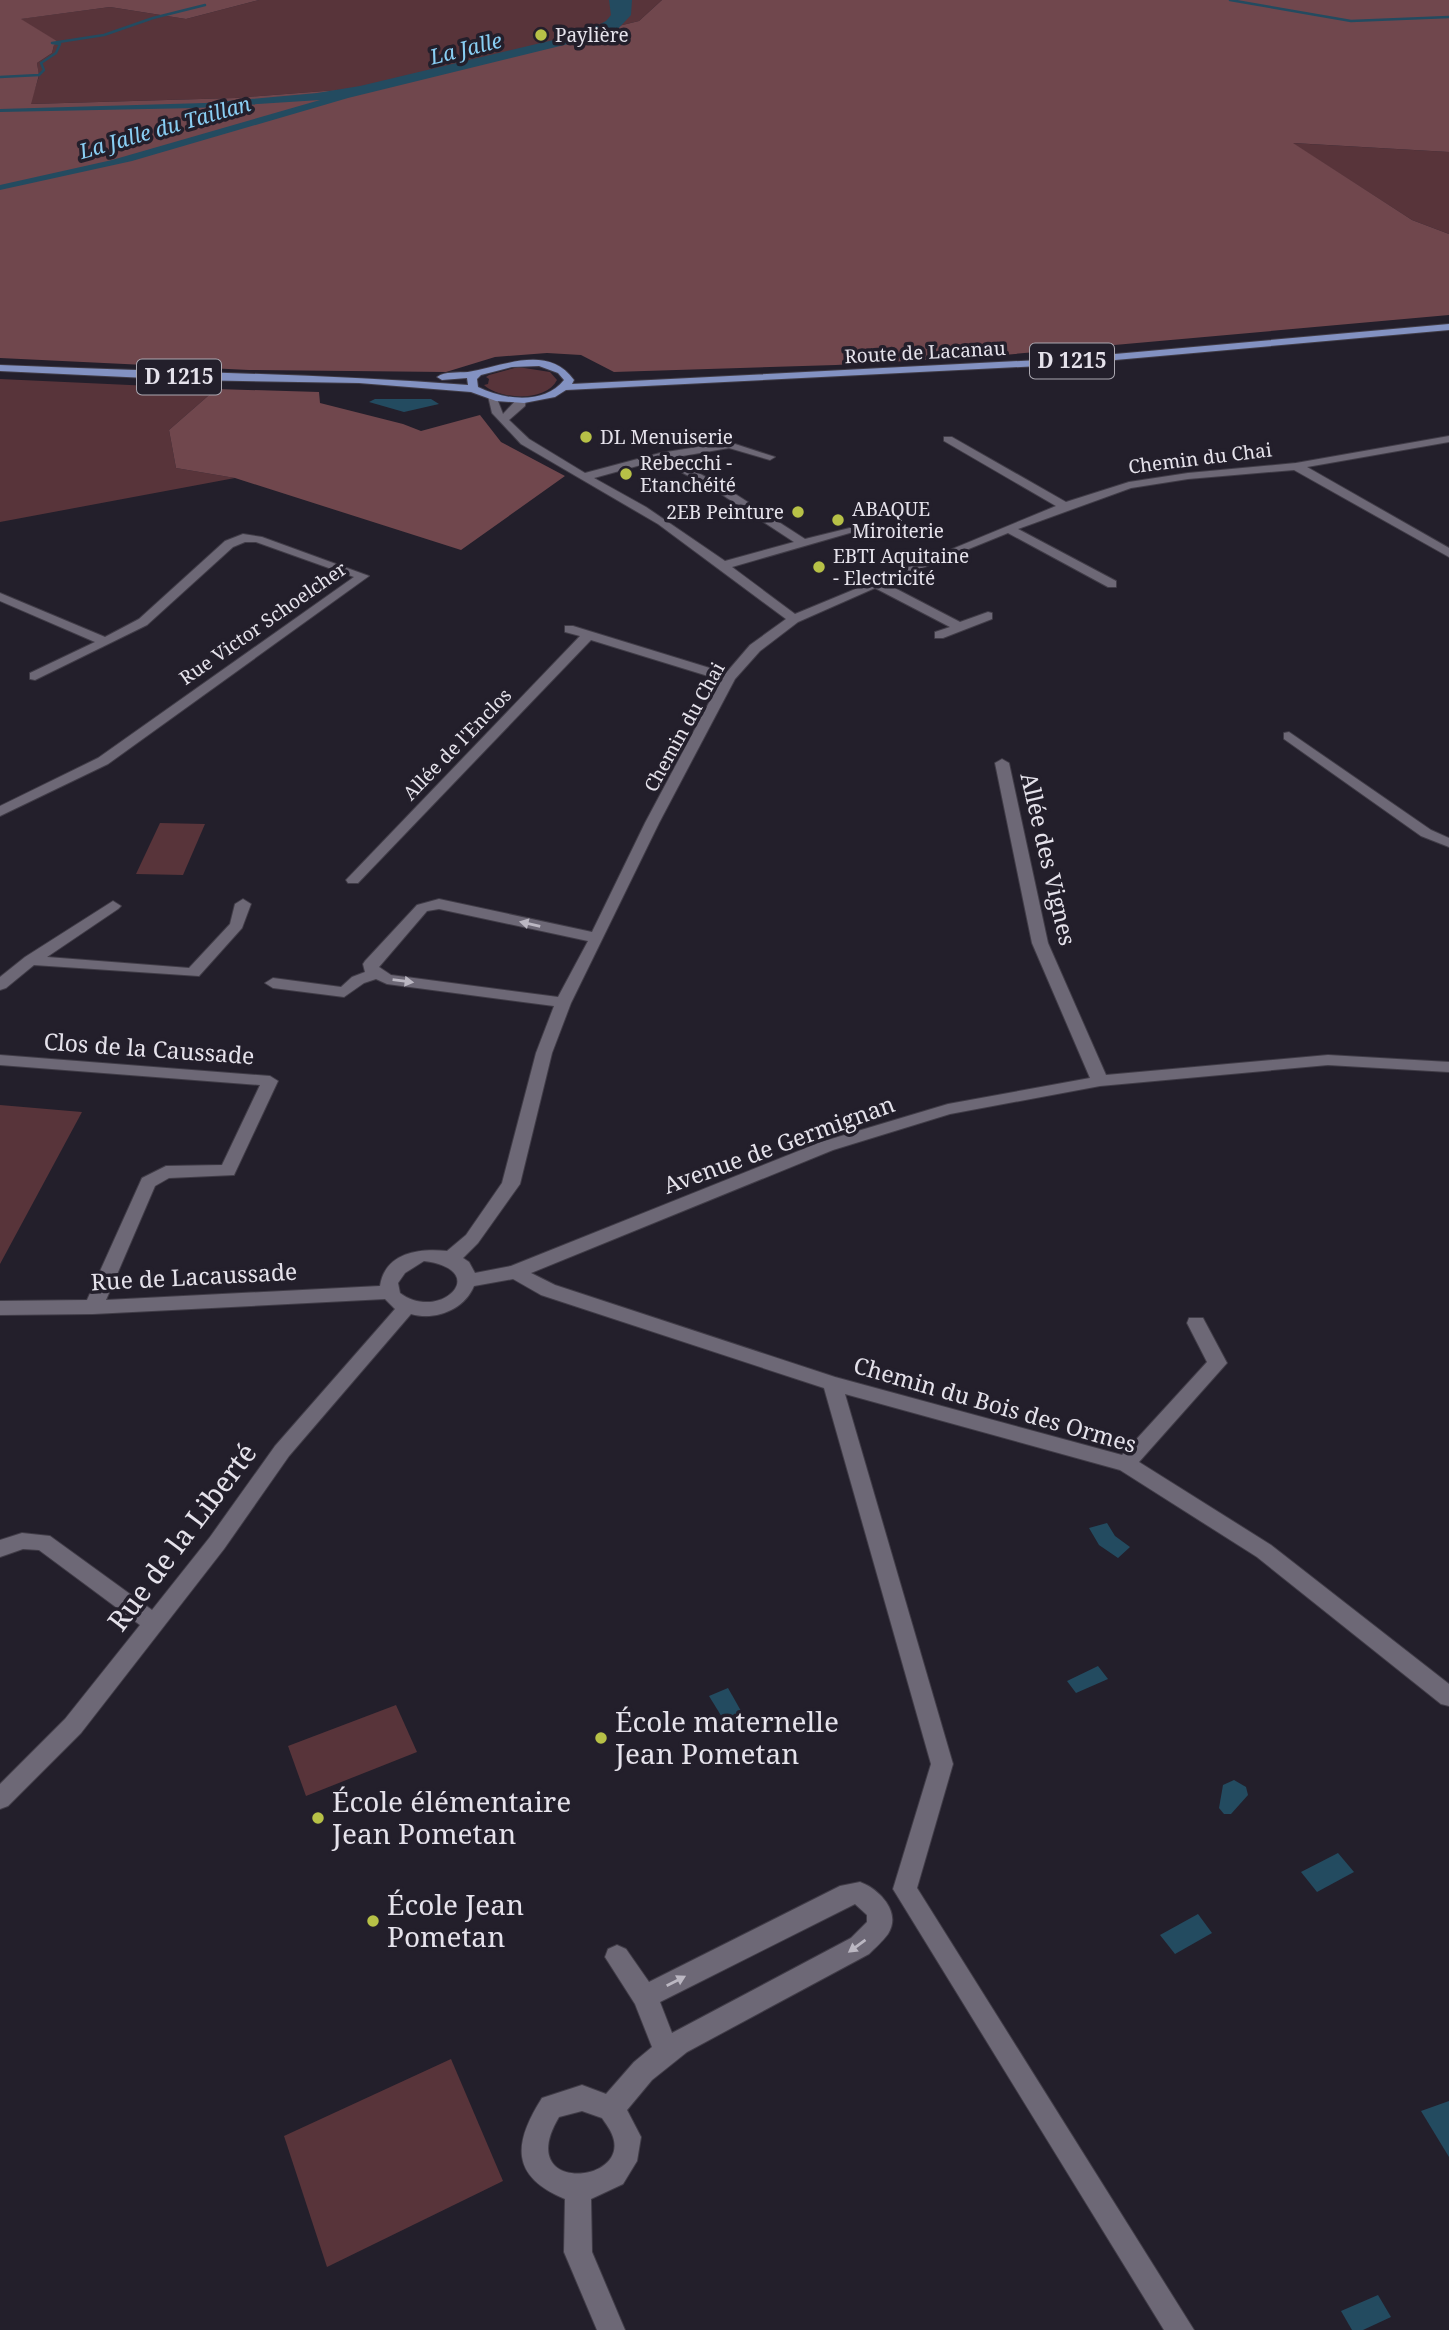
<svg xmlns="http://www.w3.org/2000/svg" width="1449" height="2330" viewBox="0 0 1449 2330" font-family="'Noto Serif',serif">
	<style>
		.green { fill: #58343a }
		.forest { fill: #70474d }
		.water { fill: #234b60 }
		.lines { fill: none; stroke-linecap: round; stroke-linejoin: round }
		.stream { stroke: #234b60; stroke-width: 2.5 }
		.minor-casing { stroke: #403c47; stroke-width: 2 }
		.primary-casing { stroke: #403c47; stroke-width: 2 }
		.minor { fill: #6d6876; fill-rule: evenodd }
		.primary { fill: #8392c2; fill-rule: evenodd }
		.oneway { fill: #bbb7c2 }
		.poi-dot { fill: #b7c147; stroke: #231f2b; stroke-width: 2.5 }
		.labels { text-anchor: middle; stroke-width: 7; stroke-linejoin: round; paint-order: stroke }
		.far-poi-label { font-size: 19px; fill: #e5e2eb; stroke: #231f2b; text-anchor: start }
		.far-street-label { font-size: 19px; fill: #e5e2eb; stroke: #231f2b }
		.far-water-label { font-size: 21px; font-style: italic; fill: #89cef3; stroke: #231f2b }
		.shield { fill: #231f2b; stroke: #aba8b1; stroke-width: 2 }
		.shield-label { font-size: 21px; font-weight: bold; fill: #e5e2eb }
		.street-label { font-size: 23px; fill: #e5e2eb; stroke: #231f2b }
		.near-street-label { font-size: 28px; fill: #e5e2eb; stroke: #231f2b }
		.near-poi-label { font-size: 28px; fill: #e5e2eb; stroke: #231f2b; text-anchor: start }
	</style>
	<rect width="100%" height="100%" fill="#231f2b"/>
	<!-- green -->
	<g class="green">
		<path d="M 259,0 L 662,0 L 639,21 L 363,88 L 235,98 L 30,104 L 39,76 L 37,63 L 52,53 L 54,45 L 59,43 L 20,19 L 110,7 L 186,19 Z"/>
		<path d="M 1292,143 L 1449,152 L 1449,234 L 1412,220 Z"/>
		<path d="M 518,367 L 550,372 L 557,380 C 546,402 500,400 484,385 L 488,384 L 489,379 L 486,377 L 489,375 Z"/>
		<path d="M 0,379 L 216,389 L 169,430 L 176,468 L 235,478 L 0,522 Z"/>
		<path d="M 160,823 L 205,824 L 183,875 L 136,874 Z"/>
		<path d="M 0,1105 L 82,1112 L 0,1264 Z"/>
		<path d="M 396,1705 L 417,1752 L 306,1796 L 288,1746 Z"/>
		<path d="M 451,2059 L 503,2181 L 327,2267 L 284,2136 Z"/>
	</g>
	<!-- forest -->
	<g class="forest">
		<path d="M 0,0 L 259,0 L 186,19 L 110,7 L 21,19 L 60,43 L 54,45 L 52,53 L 37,63 L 39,75 L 31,104 L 235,98 L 363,88 L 639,21 L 662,0 L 1449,0 L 1449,152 L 1293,143 L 1412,220 L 1449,234 L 1449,315 L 992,356 L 836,365 L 645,371 L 614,372 L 581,355 L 547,353 L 495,357 L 446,372 L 249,370 L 0,358 Z"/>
		<path d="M 216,389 L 319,392 L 320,403 L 403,424 L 421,431 L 480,415 L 501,442 L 565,476 L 461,550 L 235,478 L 176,468 L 169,430 Z"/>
	</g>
	<!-- water -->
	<g class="water">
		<path d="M 609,0 L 632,0 L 631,15 L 617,30 L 605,35 L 348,98 L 132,161 L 0,190 L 0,185 L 112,160 L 320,100 L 197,108 L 0,112 L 0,109 L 205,103 L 317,93 L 360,86 L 583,33 L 606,21 L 611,15 Z"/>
		<path d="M 375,399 L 431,399 L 439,404 L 404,412 L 369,402 Z"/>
		<path d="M 1107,1523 L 1115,1536 L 1130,1547 L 1118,1558 L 1099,1545 L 1089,1528 Z"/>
		<path d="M 1098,1666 L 1108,1679 L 1076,1693 L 1067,1681 Z"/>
		<path d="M 728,1688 L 745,1718 L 736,1727 L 725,1722 L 709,1696 Z"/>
		<path d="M 1234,1780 L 1246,1787 L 1248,1795 L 1231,1814 L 1224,1814 L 1219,1808 L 1223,1785 Z"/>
		<path d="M 1338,1853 L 1354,1872 L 1317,1892 L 1301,1872 Z"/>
		<path d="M 1198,1914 L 1212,1933 L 1175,1954 L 1160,1935 Z"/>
		<path d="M 1449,2101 L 1449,2157 L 1421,2111 Z"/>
		<path d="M 1378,2295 L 1391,2317 L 1363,2330 L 1352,2330 L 1341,2311 Z"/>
	</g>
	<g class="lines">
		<!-- stream -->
		<g class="stream">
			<path d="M 1230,0 L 1351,21 L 1449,17"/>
			<path d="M 0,77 L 39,75 L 44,70 L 41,63 L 56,53 L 60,44 L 52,43 L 104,35 L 153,18 L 205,5"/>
		</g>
		<defs>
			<g id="minor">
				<path d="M 488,396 L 496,396 L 503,414 L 518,398 L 526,398 L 525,406 L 509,420 L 529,439 L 585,473 L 660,453 L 729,442 L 775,457 L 770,460 L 729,448 L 671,458 L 726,488 L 805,539 L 874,522 L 874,526 L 732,567 L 795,614 L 1056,506 L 944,441 L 944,437 L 952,437 L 1066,502 L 1129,482 L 1188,473 L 1296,463 L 1449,436 L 1449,442 L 1307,467 L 1449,548 L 1449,557 L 1294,470 L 1188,479 L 1131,488 L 1018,529 L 1116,581 L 1116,587 L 1108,587 L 1008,533 L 885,583 L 960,622 L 988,612 L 992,613 L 992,619 L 943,638 L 935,638 L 935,632 L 950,627 L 875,588 L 798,622 L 760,651 L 735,679 L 659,823 L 571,1003 L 552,1053 L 520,1184 L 478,1243 L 463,1258 L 469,1262 L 475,1273 L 511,1266 L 821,1142 L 948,1104 L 1090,1078 L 1032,943 L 995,763 L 1002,759 L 1009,763 L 1048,943 L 1106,1075 L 1328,1055 L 1449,1062 L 1449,1072 L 1328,1065 L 1100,1086 L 950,1114 L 833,1150 L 531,1273 L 555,1285 L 835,1377 L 1122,1455 L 1207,1362 L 1187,1323 L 1189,1318 L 1203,1318 L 1227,1363 L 1139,1462 L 1271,1545 L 1449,1684 L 1449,1706 L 1441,1704 L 1257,1557 L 1120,1470 L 845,1394 L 953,1764 L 917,1888 L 1194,2330 L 1164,2330 L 893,1889 L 931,1764 L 824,1388 L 541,1295 L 513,1279 L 474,1286 C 464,1310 435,1321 411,1314 L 289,1456 L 224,1549 L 81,1733 L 8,1806 L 0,1809 L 0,1784 L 65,1719 L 140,1625 L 39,1550 L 23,1549 L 0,1557 L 0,1540 L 22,1533 L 50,1536 L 152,1610 L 210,1537 L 275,1446 L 395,1309 L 385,1299 L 93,1314 L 0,1315 L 0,1301 L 87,1300 L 142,1178 L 166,1166 L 222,1165 L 260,1085 L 0,1065 L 0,1055 L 270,1076 L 278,1081 L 234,1175 L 169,1178 L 155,1186 L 106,1300 L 380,1286 C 385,1252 420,1248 447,1251 L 466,1235 L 502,1183 L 536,1053 L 554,1006 L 387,984 L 376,979 L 364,983 L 344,997 L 273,988 L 265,983 L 273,978 L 341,987 L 352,977 L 365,972 L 363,964 L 365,961 L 417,905 L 439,899 L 592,932 L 645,823 L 721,680 L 591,640 L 358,883 L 348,883 L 346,880 L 580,636 L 565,632 L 565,626 L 573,626 L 726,673 L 750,645 L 786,619 L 658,524 L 521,444 L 492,413 ZM 659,460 L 718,492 L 794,542 L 725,561 L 646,507 L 594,478 ZM 439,909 L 588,941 L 558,997 L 391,975 L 379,967 L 427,911 ZM 424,1261 C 493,1270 440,1323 400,1293 L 398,1283 L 405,1273 Z"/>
				<path d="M 243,534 L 262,537 L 369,576 L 108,764 L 0,816 L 0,806 L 98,758 L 354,577 L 256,542 L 245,542 L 233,547 L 147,625 L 35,680 L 30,679 L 30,673 L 95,642 L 0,601 L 0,593 L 105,637 L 139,619 L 225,541 Z"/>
				<path d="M 1289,732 L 1431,830 L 1449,838 L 1449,847 L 1421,836 L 1284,739 L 1284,733 Z"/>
				<path d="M 243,899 L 251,904 L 242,928 L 199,976 L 34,965 L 6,988 L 0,990 L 0,977 L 25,957 L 113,901 L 121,906 L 118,909 L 47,957 L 189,968 L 230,924 L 235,904 Z"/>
				<path d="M 860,1882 C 879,1889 902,1912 888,1934 C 883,1941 875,1948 869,1954 L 687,2052 L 652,2080 L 627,2110 L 641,2137 L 637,2161 L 623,2184 L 591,2199 L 592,2252 L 625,2330 L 597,2330 L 564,2252 L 565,2199 C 509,2176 514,2142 542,2098 L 582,2085 L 606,2094 L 634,2062 L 652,2047 L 635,2004 L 605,1957 L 608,1949 L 617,1945 L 626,1949 L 649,1982 L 840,1886 ZM 855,1904 L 867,1915 L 867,1922 L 851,1938 L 672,2033 L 660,2002 ZM 582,2111 L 602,2118 C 606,2124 611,2130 613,2137 C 629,2184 513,2194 559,2117 Z"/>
			</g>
			<path id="primary" d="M 1449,324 L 1449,330 L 1059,365 L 566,390 L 555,397 L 524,403 L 496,401 L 471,392 L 359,383 L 189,380 L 0,371 L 0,365 C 156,372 312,373 468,385 L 467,378 L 442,380 L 437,377 C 445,371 458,373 468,372 C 504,366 548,344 574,380 L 572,384 L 1059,359 ZM 539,366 L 558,373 L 564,380 C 544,405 504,400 478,387 L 477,379 L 481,375 L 512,367 Z"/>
		</defs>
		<!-- minor casing -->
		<use href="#minor" class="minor-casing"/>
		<!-- primary casing -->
		<use href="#primary" class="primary-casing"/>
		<!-- minor -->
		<use href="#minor" class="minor"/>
		<!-- primary -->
		<use href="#primary" class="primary"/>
	</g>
	<!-- one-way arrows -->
	<defs><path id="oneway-solid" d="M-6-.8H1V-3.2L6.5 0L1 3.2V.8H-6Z" transform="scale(1.75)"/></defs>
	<g class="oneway">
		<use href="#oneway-solid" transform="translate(530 924) rotate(-167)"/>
		<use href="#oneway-solid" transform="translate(403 981) rotate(7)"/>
		<use href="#oneway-solid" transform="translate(857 1946) rotate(144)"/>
		<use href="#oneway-solid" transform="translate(676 1981) rotate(-27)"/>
	</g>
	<!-- markers -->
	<g class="poi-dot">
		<circle cx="541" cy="35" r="7"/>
		<circle cx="586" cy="437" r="7"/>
		<circle cx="626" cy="474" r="7"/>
		<circle cx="798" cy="512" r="7"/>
		<circle cx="838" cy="520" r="7"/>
		<circle cx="819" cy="567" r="7"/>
		<circle cx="601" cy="1738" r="7"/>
		<circle cx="318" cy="1818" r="7"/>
		<circle cx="373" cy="1921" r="7"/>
	</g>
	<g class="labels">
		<!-- far-poi labels -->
		<g class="far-poi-label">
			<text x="555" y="42">Paylière</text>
			<text x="600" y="444">DL Menuiserie</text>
			<text x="640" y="470">Rebecchi -<tspan x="640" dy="22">Etanchéité</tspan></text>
			<text x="852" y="516">ABAQUE<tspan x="852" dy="22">Miroiterie</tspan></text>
			<text x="784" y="519" text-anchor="end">2EB Peinture</text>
			<text x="833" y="563">EBTI Aquitaine<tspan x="833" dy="22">- Electricité</tspan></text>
		</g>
		<!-- far-street labels -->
		<g class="far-street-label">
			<text transform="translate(925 352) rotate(-3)" y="7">Route de Lacanau</text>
			<text transform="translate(1200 458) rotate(-7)" y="7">Chemin du Chai</text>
			<text transform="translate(263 623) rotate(-35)" y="7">Rue Victor Schoelcher</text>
			<text transform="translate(684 727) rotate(-61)" y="7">Chemin du Chai</text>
			<text transform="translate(457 744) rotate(-46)" y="7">Allée de l'Enclos</text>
		</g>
		<!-- far-water labels -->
		<g class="far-water-label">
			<text transform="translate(466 49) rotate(-14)" y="7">La Jalle</text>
			<text transform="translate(165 128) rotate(-16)" y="7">La Jalle du Taillan</text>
		</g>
		<!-- shield labels -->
		<g class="shield">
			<rect x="1030" y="343.5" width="84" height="35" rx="5"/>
			<rect x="137" y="359.5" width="84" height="35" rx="5"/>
		</g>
		<g class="shield-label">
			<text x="1072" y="368">D 1215</text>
			<text x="179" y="384">D 1215</text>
		</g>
		<!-- street labels -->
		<g class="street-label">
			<text transform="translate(1048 859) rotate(77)" y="8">Allée des Vignes</text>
			<text transform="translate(149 1049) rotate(4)" y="8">Clos de la Caussade</text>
			<text transform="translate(779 1145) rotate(-20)" y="8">Avenue de Germignan</text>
			<text transform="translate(194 1277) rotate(-3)" y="8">Rue de Lacaussade</text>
			<text transform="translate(995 1405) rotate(16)" y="8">Chemin du Bois des Ormes</text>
		</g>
		<!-- near-street labels -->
		<g class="near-street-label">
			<text transform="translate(182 1537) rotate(-53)" y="10">Rue de la Liberté</text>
		</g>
		<!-- near-poi labels -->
		<g class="near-poi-label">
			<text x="615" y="1732">École maternelle<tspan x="615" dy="32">Jean Pometan</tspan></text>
			<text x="332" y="1812">École élémentaire<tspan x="332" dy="32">Jean Pometan</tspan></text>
			<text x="387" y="1915">École Jean<tspan x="387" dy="32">Pometan</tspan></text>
		</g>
	</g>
</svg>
